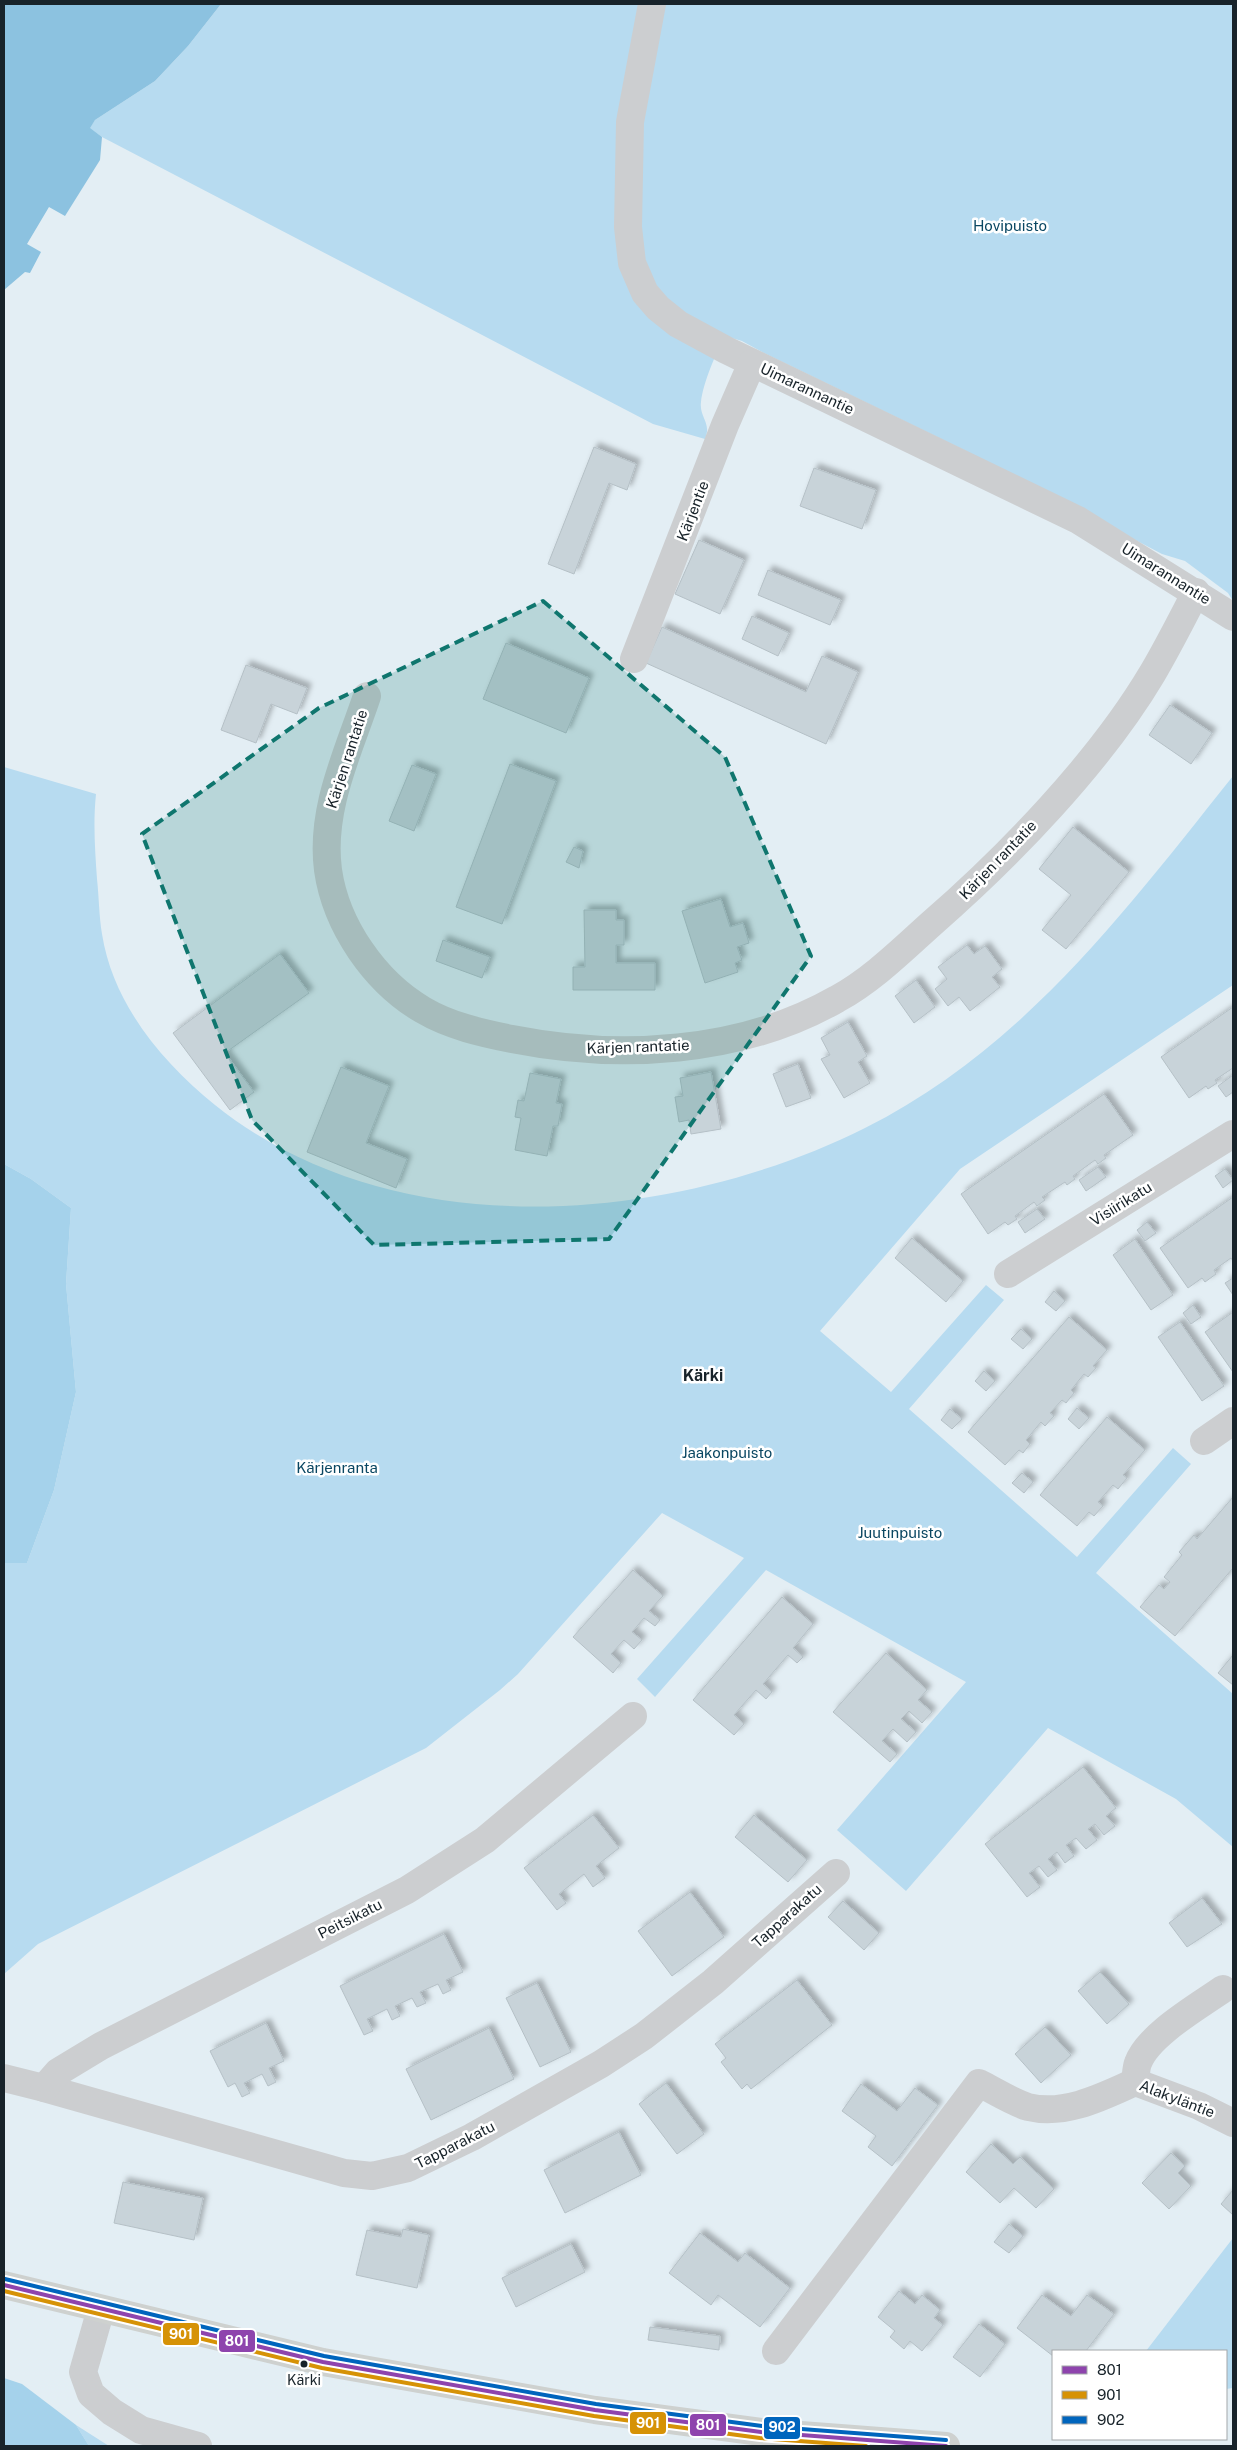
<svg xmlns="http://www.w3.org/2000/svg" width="1237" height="2450" viewBox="0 0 1237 2450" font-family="'Public Sans',sans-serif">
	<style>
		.green { fill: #b7dbf0 }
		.forest { fill: #a5d2eb }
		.water { fill: #8cc2e0 }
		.building { fill: #c8d3d9; stroke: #b5c0c6; filter: url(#shadow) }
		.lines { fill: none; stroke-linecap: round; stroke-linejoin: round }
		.street { stroke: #ccced0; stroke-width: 28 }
		.secondary { stroke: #ced1cf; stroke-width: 28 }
		.bus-1-casing { stroke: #fff; stroke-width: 8 }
		.bus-2-casing { stroke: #fff; stroke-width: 8 }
		.bus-3-casing { stroke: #fff; stroke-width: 8 }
		.bus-1 { stroke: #8e44ad; stroke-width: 4 }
		.bus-2 { stroke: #d69206; stroke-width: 4 }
		.bus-3 { stroke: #0065bd; stroke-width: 4 }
		.marked { fill: #0f766e; fill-opacity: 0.2; stroke: #0f766e; stroke-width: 4; stroke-dasharray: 10 6; stroke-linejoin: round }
		.bus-dot { fill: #18232a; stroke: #fff; stroke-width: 2 }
		.labels { text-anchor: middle; stroke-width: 5; stroke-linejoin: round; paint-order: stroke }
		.bus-label { font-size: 14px; fill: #18232a; stroke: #fff }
		.park-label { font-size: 15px; fill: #0a4762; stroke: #fff }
		.street-label { font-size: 15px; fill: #18232a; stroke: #fff }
		.neighbourhood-label { font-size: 16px; font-weight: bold; fill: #18232a; stroke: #fff }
		.line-badge { stroke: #fff; stroke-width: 2 }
		.badge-label { font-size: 14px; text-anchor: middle; font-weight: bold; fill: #fff }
	</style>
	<defs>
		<filter id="shadow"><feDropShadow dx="4.5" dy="-4.5" stdDeviation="2.5" flood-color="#0004"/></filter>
	</defs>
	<rect width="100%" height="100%" fill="#e3eef4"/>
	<!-- green -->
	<g class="green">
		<path d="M 221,4 L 1233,4 L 1233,601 L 1228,593 L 1185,561 L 1162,554 L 966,451 L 764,353 L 742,341 L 725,336 C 716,353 703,383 701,402 C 699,417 712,423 705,439 L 653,424 L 102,137 L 89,128 L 95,120 L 155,81 L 188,46 Z"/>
		<path d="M 4,767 L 96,794 C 93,823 95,850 97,879 C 99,897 99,916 102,934 C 113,1004 162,1062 215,1105 C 393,1248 671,1225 865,1128 C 1023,1049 1126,910 1233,776 L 1233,985 L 960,1169 L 820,1331 L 891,1392 L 986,1285 L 1004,1300 L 909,1409 L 1077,1557 L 1173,1448 L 1191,1464 L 1096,1573 L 1233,1694 L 1233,1847 L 1176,1799 L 1048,1728 L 906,1891 L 837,1830 L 966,1682 L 766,1570 L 655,1697 L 637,1679 L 744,1558 L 662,1513 L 518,1674 L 500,1690 L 426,1748 L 38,1944 L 4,1974 L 4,1563 L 27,1563 L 54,1490 L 76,1392 L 66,1284 L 71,1208 L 31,1179 L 4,1164 Z"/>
		<path d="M 1233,2238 L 1233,2388 L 1226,2389 L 1226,2351 L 1146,2351 Z"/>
		<path d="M 76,2425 L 109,2446 L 89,2446 Z"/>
	</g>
	<!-- forest -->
	<g class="forest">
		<path d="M 4,1164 L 31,1179 L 71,1208 L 66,1284 L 76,1392 L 54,1490 L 27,1563 L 4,1563 Z"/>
		<path d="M 4,2378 L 22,2384 L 76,2425 L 89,2446 L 4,2446 Z"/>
	</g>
	<!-- water -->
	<path class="water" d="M 4,4 L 221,4 L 188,46 L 155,81 L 95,120 L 90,128 L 102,137 L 100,160 L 65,216 L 49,207 L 27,244 L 41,252 L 30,273 L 25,272 L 4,290 Z"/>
	<!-- building -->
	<g class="building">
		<path d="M 594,447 L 636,464 L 627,490 L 609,483 L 574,574 L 548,564 Z"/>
		<path d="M 814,468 L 876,490 L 862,529 L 800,506 Z"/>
		<path d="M 699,540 L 744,560 L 720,614 L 675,594 Z"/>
		<path d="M 768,570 L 841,600 L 830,625 L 758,595 Z"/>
		<path d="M 752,616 L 789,633 L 778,656 L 742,639 Z"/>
		<path d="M 662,627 L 806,692 L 822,656 L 858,672 L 826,744 L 646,663 Z"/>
		<path d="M 506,643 L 589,678 L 566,733 L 483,699 Z"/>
		<path d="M 246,665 L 307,688 L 297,714 L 271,704 L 256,743 L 221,730 Z"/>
		<path d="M 1170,705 L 1212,733 L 1191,764 L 1149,735 Z"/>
		<path d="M 510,764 L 556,781 L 502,924 L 456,907 Z"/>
		<path d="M 412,765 L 436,774 L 414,831 L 389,821 Z"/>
		<path d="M 1073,827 L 1129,872 L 1066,949 L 1042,930 L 1071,895 L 1039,869 Z"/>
		<path d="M 574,847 L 583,851 L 579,868 L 566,862 Z"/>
		<path d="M 721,899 L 730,927 L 743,923 L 749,943 L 737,947 L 742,960 L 735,963 L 738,972 L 705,983 L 682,911 Z"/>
		<path d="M 584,910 L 616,910 L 616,920 L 624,920 L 624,945 L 616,945 L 616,963 L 655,963 L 655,990 L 573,990 L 573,967 L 585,967 Z"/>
		<path d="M 443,940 L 490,957 L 482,978 L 436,961 Z"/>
		<path d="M 967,945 L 974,954 L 985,946 L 1002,969 L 992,977 L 1000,987 L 970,1011 L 959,997 L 948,1006 L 935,989 L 947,979 L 938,967 Z"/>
		<path d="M 280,954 L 309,993 L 225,1053 L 254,1092 L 230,1110 L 173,1033 Z"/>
		<path d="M 916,980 L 935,1007 L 914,1023 L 895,996 Z"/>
		<path d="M 1233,1007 L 1233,1068 L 1215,1080 L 1217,1083 L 1208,1089 L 1206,1086 L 1189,1098 L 1161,1057 Z"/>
		<path d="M 848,1022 L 867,1056 L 858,1062 L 870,1083 L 844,1098 L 821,1059 L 830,1055 L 821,1038 Z"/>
		<path d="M 798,1064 L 811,1098 L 786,1107 L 773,1074 Z"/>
		<path d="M 341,1067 L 389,1086 L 366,1143 L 407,1159 L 396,1188 L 307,1152 Z"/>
		<path d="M 711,1072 L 721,1129 L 691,1134 L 689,1120 L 679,1122 L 675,1097 L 683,1096 L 680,1078 Z"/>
		<path d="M 530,1073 L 561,1079 L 556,1103 L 562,1104 L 558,1126 L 553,1126 L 547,1156 L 515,1150 L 521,1118 L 515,1117 L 518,1100 L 524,1101 Z"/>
		<path d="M 1233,1075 L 1233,1092 L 1226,1097 L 1218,1086 Z"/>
		<path d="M 1104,1094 L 1133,1135 L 1104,1155 L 1106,1158 L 1098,1164 L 1095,1160 L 1073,1176 L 1075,1179 L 1067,1185 L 1065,1182 L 1042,1197 L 1045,1200 L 1037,1206 L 1034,1202 L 1015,1216 L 1017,1219 L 1008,1225 L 1005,1222 L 988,1234 L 961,1194 Z"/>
		<path d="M 1098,1167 L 1106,1177 L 1086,1191 L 1079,1180 Z"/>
		<path d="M 1225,1169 L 1233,1180 L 1223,1188 L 1215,1176 Z"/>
		<path d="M 1233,1197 L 1233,1261 L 1231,1258 L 1214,1270 L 1216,1274 L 1205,1282 L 1202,1278 L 1188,1288 L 1160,1248 Z"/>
		<path d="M 1037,1209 L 1045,1219 L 1025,1233 L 1018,1222 Z"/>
		<path d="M 1147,1222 L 1156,1233 L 1145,1241 L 1137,1230 Z"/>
		<path d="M 912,1238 L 963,1281 L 946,1302 L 895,1258 Z"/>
		<path d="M 1135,1239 L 1173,1295 L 1151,1310 L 1113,1255 Z"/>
		<path d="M 1233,1278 L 1233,1295 L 1225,1283 Z"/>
		<path d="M 1054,1291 L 1065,1301 L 1056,1311 L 1045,1302 Z"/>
		<path d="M 1193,1305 L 1201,1317 L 1191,1324 L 1183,1313 Z"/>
		<path d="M 1233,1312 L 1233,1372 L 1205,1332 Z"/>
		<path d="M 1069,1317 L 1107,1350 L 1093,1366 L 1096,1368 L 1088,1377 L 1084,1374 L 1071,1390 L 1074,1393 L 1066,1403 L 1062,1400 L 1050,1413 L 1054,1416 L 1045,1426 L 1041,1422 L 1026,1440 L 1030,1444 L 1023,1453 L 1019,1450 L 1005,1465 L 968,1432 Z"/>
		<path d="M 1180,1322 L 1224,1386 L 1202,1401 L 1158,1337 Z"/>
		<path d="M 1021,1329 L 1032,1339 L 1023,1349 L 1011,1339 Z"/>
		<path d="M 984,1371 L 995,1381 L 986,1391 L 975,1381 Z"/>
		<path d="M 1077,1408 L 1089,1418 L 1079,1429 L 1068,1419 Z"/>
		<path d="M 950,1409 L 962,1419 L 952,1429 L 941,1420 Z"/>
		<path d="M 1107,1417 L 1145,1450 L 1123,1475 L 1127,1478 L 1118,1489 L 1113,1485 L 1098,1502 L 1103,1506 L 1094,1516 L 1089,1512 L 1077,1526 L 1040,1495 Z"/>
		<path d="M 1022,1473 L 1033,1482 L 1024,1493 L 1012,1483 Z"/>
		<path d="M 1233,1497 L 1233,1568 L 1175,1636 L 1140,1607 L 1159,1585 L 1164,1589 L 1170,1582 L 1164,1577 L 1182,1555 L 1179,1552 L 1194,1535 L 1197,1539 Z"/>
		<path d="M 633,1570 L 663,1596 L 649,1611 L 660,1620 L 655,1626 L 644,1618 L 632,1632 L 642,1640 L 634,1649 L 624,1640 L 611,1654 L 621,1663 L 613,1673 L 573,1637 Z"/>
		<path d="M 782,1597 L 813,1624 L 793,1648 L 803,1657 L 797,1663 L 788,1655 L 763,1684 L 772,1692 L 766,1699 L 756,1690 L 734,1715 L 744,1724 L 734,1735 L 693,1700 Z"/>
		<path d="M 886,1653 L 927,1690 L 918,1700 L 932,1712 L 922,1723 L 909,1711 L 901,1719 L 916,1732 L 907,1742 L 893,1729 L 882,1741 L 897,1754 L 890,1762 L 833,1712 Z"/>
		<path d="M 1233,1655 L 1233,1685 L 1218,1673 Z"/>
		<path d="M 1083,1767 L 1116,1808 L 1106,1816 L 1115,1826 L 1104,1835 L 1095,1824 L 1088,1829 L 1097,1840 L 1086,1849 L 1076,1838 L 1066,1845 L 1074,1856 L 1065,1863 L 1057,1852 L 1048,1859 L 1057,1870 L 1048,1877 L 1039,1866 L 1029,1873 L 1040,1887 L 1027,1897 L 985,1844 Z"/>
		<path d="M 593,1815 L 619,1848 L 596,1866 L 605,1878 L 593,1887 L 584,1874 L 559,1894 L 566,1903 L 557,1910 L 524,1868 Z"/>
		<path d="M 754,1815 L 807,1860 L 788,1882 L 735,1837 Z"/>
		<path d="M 690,1892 L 724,1937 L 672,1976 L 638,1931 Z"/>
		<path d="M 1202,1898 L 1222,1924 L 1187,1947 L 1169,1923 Z"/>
		<path d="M 843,1901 L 879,1933 L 864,1950 L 828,1917 Z"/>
		<path d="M 444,1934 L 463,1972 L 446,1980 L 451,1990 L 443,1994 L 438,1984 L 420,1992 L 426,2003 L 417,2007 L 412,1998 L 395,2006 L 400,2016 L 392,2020 L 387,2009 L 367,2019 L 373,2031 L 364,2035 L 340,1986 Z"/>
		<path d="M 1100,1972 L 1129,2004 L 1107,2024 L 1078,1991 Z"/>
		<path d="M 797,1980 L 832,2025 L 751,2089 L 747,2084 L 742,2089 L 721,2062 L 726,2058 L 715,2044 Z"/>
		<path d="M 537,1983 L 571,2052 L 540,2067 L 506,1998 Z"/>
		<path d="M 266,2023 L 284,2061 L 269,2068 L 276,2082 L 268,2086 L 262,2074 L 244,2083 L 250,2093 L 242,2097 L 235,2083 L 228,2087 L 210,2051 Z"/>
		<path d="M 1045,2027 L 1071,2055 L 1041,2083 L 1015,2054 Z"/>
		<path d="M 489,2028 L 514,2079 L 431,2120 L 406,2069 Z"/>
		<path d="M 666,2083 L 704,2134 L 677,2154 L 639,2104 Z"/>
		<path d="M 861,2084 L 897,2111 L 915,2088 L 938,2105 L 892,2166 L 868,2147 L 876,2136 L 842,2111 Z"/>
		<path d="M 619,2132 L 641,2175 L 565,2213 L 544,2170 Z"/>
		<path d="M 991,2144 L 1013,2164 L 1020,2157 L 1054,2189 L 1036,2208 L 1014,2188 L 1000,2203 L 966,2172 Z"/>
		<path d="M 1171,2153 L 1185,2166 L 1178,2173 L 1191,2186 L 1169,2209 L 1142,2183 Z"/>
		<path d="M 123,2182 L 203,2198 L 194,2240 L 114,2223 Z"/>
		<path d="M 1233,2190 L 1233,2215 L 1221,2204 Z"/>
		<path d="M 1009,2224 L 1023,2236 L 1009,2253 L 994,2242 Z"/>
		<path d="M 403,2229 L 429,2235 L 417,2288 L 356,2275 L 367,2230 L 401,2237 Z"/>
		<path d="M 700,2233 L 738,2262 L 745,2253 L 790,2288 L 760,2327 L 718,2295 L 711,2305 L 669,2273 Z"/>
		<path d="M 571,2244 L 585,2272 L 516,2307 L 502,2278 Z"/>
		<path d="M 899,2291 L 915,2304 L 922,2295 L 940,2310 L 934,2318 L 943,2325 L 922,2351 L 910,2341 L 904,2349 L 890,2337 L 895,2331 L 878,2317 Z"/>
		<path d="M 1042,2295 L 1071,2316 L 1087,2295 L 1114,2314 L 1086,2351 L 1053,2351 L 1053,2356 L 1017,2328 Z"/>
		<path d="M 979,2324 L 1005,2344 L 980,2377 L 953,2357 Z"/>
		<path d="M 650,2327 L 720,2336 L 719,2350 L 648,2340 Z"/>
	</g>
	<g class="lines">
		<!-- street -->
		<g class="street">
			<path d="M 652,4 L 630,122 L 628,227 L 632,263 L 645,293 L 658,308 L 678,324 L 726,350 L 1078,520 L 1233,617"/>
			<path d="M 634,659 L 725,425 L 752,363"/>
			<path d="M 367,696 C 348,753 320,809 328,870 C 336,926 375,982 423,1010 C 450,1026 482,1033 512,1039 C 618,1060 741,1054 837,999 C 872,980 902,950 931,924 C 1009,856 1099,763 1152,674 C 1168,647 1182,619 1196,592"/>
			<path d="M 1008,1274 L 1233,1134"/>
			<path d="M 1204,1441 L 1233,1421"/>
			<path d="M 4,2078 L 44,2088 L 344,2173 L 372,2176 L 408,2168 L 472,2137 L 601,2064 L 644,2036 L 713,1982 L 836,1873"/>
			<path d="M 1135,2082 C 1136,2076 1136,2068 1138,2063 C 1148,2035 1199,2006 1223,1989"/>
			<path d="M 44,2088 L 58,2072 L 101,2046 L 407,1890 L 485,1840 L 633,1716"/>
			<path d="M 101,2309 L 83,2372 L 91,2394 L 112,2412 L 141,2430 L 198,2446"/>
			<path d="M 776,2351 L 979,2083 C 995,2091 1012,2102 1028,2107 C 1065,2116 1102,2097 1135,2082 L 1199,2106 L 1233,2123"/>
		</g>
		<!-- secondary -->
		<path class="secondary" d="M 4,2285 L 323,2362 L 595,2410 L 761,2432 L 946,2446"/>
		<defs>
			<path id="bus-1" d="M 4,2285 L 323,2362 L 595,2410 L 761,2432 L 946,2446"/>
			<path id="bus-2" d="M 4,2291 L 322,2368 L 594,2416 L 760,2438 L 866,2446"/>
			<path id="bus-3" d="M 5,2279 L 324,2356 L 596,2404 L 762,2426 L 946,2440"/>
		</defs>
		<!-- bus-1 casing -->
		<use href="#bus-1" class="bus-1-casing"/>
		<!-- bus-2 casing -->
		<use href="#bus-2" class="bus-2-casing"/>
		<!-- bus-3 casing -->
		<use href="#bus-3" class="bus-3-casing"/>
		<!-- bus-1 -->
		<use href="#bus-1" class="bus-1"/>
		<!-- bus-2 -->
		<use href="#bus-2" class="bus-2"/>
		<!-- bus-3 -->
		<use href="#bus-3" class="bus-3"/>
	</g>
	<!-- marked area -->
	<path class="marked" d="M 543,601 L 725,757 L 811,956 L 609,1239 L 374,1245 L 252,1120 L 142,834 L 319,708 Z"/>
	<!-- markers -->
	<circle class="bus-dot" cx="304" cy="2364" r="4.5"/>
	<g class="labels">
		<!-- bus labels -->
		<g class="bus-label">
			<text x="304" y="2385">Kärki</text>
		</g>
		<!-- park labels -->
		<g class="park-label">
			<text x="1010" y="231">Hovipuisto</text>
			<text x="727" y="1458">Jaakonpuisto</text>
			<text x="337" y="1473">Kärjenranta</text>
			<text x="900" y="1538">Juutinpuisto</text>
		</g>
		<!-- street labels -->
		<g class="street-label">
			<text transform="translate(807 389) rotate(25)" y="5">Uimarannantie</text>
			<text transform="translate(693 511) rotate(-69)" y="5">Kärjentie</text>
			<text transform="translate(1166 574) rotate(32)" y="5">Uimarannantie</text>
			<text transform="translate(347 759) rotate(-72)" y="5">Kärjen rantatie</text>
			<text transform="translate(998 860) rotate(-46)" y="5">Kärjen rantatie</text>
			<text transform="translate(638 1047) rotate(-2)" y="5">Kärjen rantatie</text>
			<text transform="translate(1121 1204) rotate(-32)" y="5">Visiirikatu</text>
			<text transform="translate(787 1916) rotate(-42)" y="5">Tapparakatu</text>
			<text transform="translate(350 1919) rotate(-27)" y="5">Peitsikatu</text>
			<text transform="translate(1177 2099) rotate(21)" y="5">Alakyläntie</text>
			<text transform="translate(455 2145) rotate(-27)" y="5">Tapparakatu</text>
		</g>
		<!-- neighbourhood labels -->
		<g class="neighbourhood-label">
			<text x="703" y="1381">Kärki</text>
		</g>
	</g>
	<g class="line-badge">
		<rect x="162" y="2322" width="38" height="24" rx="5" fill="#d69206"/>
		<rect x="218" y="2329" width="38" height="24" rx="5" fill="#8e44ad"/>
		<rect x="629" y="2411" width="38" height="24" rx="5" fill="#d69206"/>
		<rect x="689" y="2413" width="38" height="24" rx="5" fill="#8e44ad"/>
		<rect x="763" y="2416" width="38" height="24" rx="5" fill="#0065bd"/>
	</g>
	<g class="badge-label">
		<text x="181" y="2339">901</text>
		<text x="237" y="2346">801</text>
		<text x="648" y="2428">901</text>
		<text x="708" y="2430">801</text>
		<text x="782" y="2432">902</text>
	</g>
	<!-- border -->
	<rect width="1237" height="2450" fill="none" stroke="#18232a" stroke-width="10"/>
	<!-- legend -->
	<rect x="1052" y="2350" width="175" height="90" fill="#ffffff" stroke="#a3a7aa"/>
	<rect x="1062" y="2366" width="25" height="8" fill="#8e44ad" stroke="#a3a7aa"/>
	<text x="1097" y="2375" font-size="15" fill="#18232a">801</text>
	<rect x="1062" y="2391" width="25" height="8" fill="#d69206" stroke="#a3a7aa"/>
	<text x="1097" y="2400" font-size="15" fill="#18232a">901</text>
	<rect x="1062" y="2416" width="25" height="8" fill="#0065bd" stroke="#a3a7aa"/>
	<text x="1097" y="2425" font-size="15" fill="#18232a">902</text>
</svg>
